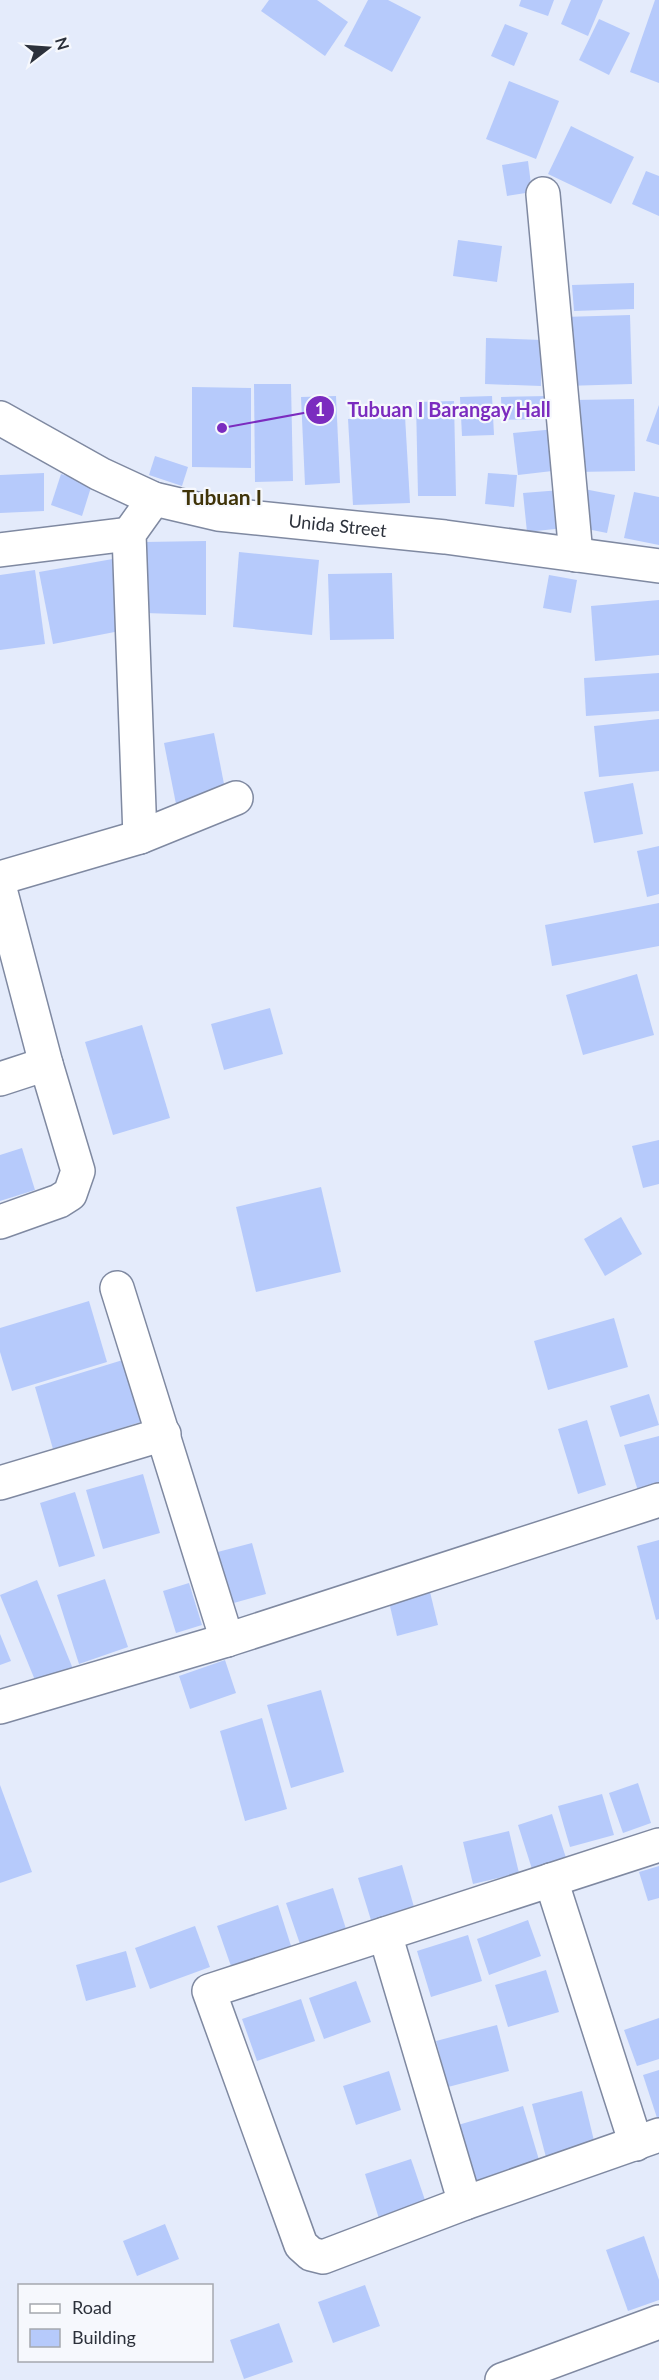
<svg xmlns="http://www.w3.org/2000/svg" width="659" height="2380" viewBox="0 0 659 2380" font-family="Lato,sans-serif">
	<style>
		.building { fill: #b6cafb }
		.lines { fill: none; stroke-linecap: round; stroke-linejoin: round }
		.street-casing { stroke: #7f89a1; stroke-width: 36 }
		.secondary-casing { stroke: #7f89a1; stroke-width: 36 }
		.street { stroke: #fff; stroke-width: 33 }
		.secondary { stroke: #fff; stroke-width: 33 }
		.labels { text-anchor: middle; stroke-width: 4.5; stroke-linejoin: round; paint-order: stroke }
		.street-label { font-size: 18px; fill: #2c313b; stroke: #f6f8fd }
		.quarter-label { font-size: 21px; font-weight: bold; fill: #403409; stroke: #f6f8fd }
		.leader { fill: none; stroke: #7b2cbf; stroke-width: 2 }
		.callout-dot { fill: #7b2cbf; stroke: #f6f8fd; stroke-width: 2 }
		.mark-label { font-size: 18px; text-anchor: middle; font-weight: bold; fill: #fff }
		.callout-label { font-size: 20px; text-anchor: middle; font-weight: bold; fill: #7b2cbf; stroke: #f6f8fd; stroke-width: 4.5; stroke-linejoin: round; paint-order: stroke }
	</style>
	<rect width="100%" height="100%" fill="#e4ebfb"/>
	<!-- building -->
	<g class="building">
		<path d="M 269,0 L 317,0 L 348,22 L 325,56 L 261,11 Z"/>
		<path d="M 368,0 L 388,0 L 421,17 L 392,72 L 344,46 Z"/>
		<path d="M 521,0 L 554,0 L 548,16 L 519,6 Z"/>
		<path d="M 571,0 L 603,0 L 588,36 L 561,24 Z"/>
		<path d="M 655,0 L 659,0 L 659,83 L 630,72 Z"/>
		<path d="M 599,19 L 630,33 L 609,75 L 579,60 Z"/>
		<path d="M 505,24 L 528,33 L 514,66 L 491,56 Z"/>
		<path d="M 509,81 L 559,101 L 536,159 L 486,139 Z"/>
		<path d="M 571,126 L 634,157 L 611,204 L 548,174 Z"/>
		<path d="M 528,161 L 532,192 L 507,196 L 502,165 Z"/>
		<path d="M 646,171 L 659,176 L 659,216 L 632,204 Z"/>
		<path d="M 458,240 L 502,246 L 497,282 L 453,276 Z"/>
		<path d="M 634,283 L 634,309 L 574,311 L 572,285 Z"/>
		<path d="M 630,315 L 632,384 L 565,386 L 563,317 Z"/>
		<path d="M 486,338 L 542,340 L 541,386 L 485,384 Z"/>
		<path d="M 254,384 L 291,384 L 293,481 L 255,482 Z"/>
		<path d="M 192,387 L 251,388 L 251,468 L 192,467 Z"/>
		<path d="M 336,396 L 340,483 L 305,485 L 301,397 Z"/>
		<path d="M 492,396 L 494,435 L 462,436 L 460,397 Z"/>
		<path d="M 548,396 L 549,419 L 502,420 L 501,397 Z"/>
		<path d="M 634,399 L 635,471 L 575,472 L 573,400 Z"/>
		<path d="M 454,401 L 456,496 L 418,496 L 416,402 Z"/>
		<path d="M 659,405 L 659,445 L 646,441 Z"/>
		<path d="M 405,416 L 410,503 L 353,505 L 348,419 Z"/>
		<path d="M 556,429 L 561,470 L 518,475 L 513,433 Z"/>
		<path d="M 155,456 L 188,467 L 182,486 L 149,475 Z"/>
		<path d="M 44,473 L 44,511 L 0,513 L 0,475 Z"/>
		<path d="M 488,473 L 517,475 L 514,507 L 485,504 Z"/>
		<path d="M 61,474 L 92,484 L 82,516 L 51,505 Z"/>
		<path d="M 584,489 L 615,495 L 607,533 L 577,527 Z"/>
		<path d="M 561,490 L 564,528 L 527,532 L 523,493 Z"/>
		<path d="M 634,492 L 659,497 L 659,545 L 624,538 Z"/>
		<path d="M 206,541 L 206,615 L 145,613 L 144,542 Z"/>
		<path d="M 239,552 L 319,560 L 312,635 L 233,627 Z"/>
		<path d="M 124,557 L 130,629 L 53,644 L 39,572 Z"/>
		<path d="M 35,570 L 45,644 L 0,650 L 0,575 Z"/>
		<path d="M 392,573 L 394,639 L 330,640 L 328,574 Z"/>
		<path d="M 549,575 L 577,580 L 571,613 L 543,608 Z"/>
		<path d="M 659,600 L 659,655 L 595,661 L 591,606 Z"/>
		<path d="M 659,673 L 659,711 L 586,716 L 584,678 Z"/>
		<path d="M 659,719 L 659,771 L 599,777 L 594,726 Z"/>
		<path d="M 214,733 L 226,794 L 176,804 L 164,743 Z"/>
		<path d="M 633,783 L 643,834 L 594,843 L 584,792 Z"/>
		<path d="M 659,846 L 659,894 L 647,897 L 637,851 Z"/>
		<path d="M 659,903 L 659,946 L 552,966 L 545,925 Z"/>
		<path d="M 637,974 L 654,1035 L 583,1055 L 566,995 Z"/>
		<path d="M 270,1008 L 283,1054 L 224,1070 L 211,1024 Z"/>
		<path d="M 142,1025 L 170,1118 L 113,1135 L 85,1042 Z"/>
		<path d="M 659,1140 L 659,1184 L 643,1188 L 632,1146 Z"/>
		<path d="M 22,1148 L 35,1190 L 0,1201 L 0,1155 Z"/>
		<path d="M 321,1187 L 341,1272 L 256,1292 L 236,1207 Z"/>
		<path d="M 621,1217 L 642,1254 L 605,1276 L 584,1239 Z"/>
		<path d="M 89,1301 L 107,1362 L 12,1391 L 0,1352 L 0,1328 Z"/>
		<path d="M 614,1318 L 628,1367 L 548,1390 L 534,1341 Z"/>
		<path d="M 126,1359 L 144,1421 L 53,1449 L 35,1387 Z"/>
		<path d="M 649,1394 L 659,1425 L 620,1437 L 610,1406 Z"/>
		<path d="M 587,1420 L 606,1485 L 578,1494 L 558,1429 Z"/>
		<path d="M 659,1436 L 659,1485 L 638,1491 L 624,1445 Z"/>
		<path d="M 143,1474 L 160,1533 L 103,1549 L 86,1490 Z"/>
		<path d="M 75,1492 L 95,1556 L 59,1567 L 40,1503 Z"/>
		<path d="M 659,1540 L 659,1619 L 656,1620 L 637,1546 Z"/>
		<path d="M 252,1543 L 266,1594 L 223,1606 L 210,1554 Z"/>
		<path d="M 105,1579 L 128,1647 L 79,1664 L 57,1595 Z"/>
		<path d="M 37,1580 L 73,1669 L 37,1685 L 0,1595 Z"/>
		<path d="M 189,1583 L 202,1625 L 176,1633 L 163,1591 Z"/>
		<path d="M 430,1592 L 438,1625 L 397,1636 L 389,1602 Z"/>
		<path d="M 0,1634 L 11,1661 L 0,1665 Z"/>
		<path d="M 225,1660 L 236,1693 L 190,1709 L 179,1676 Z"/>
		<path d="M 321,1690 L 344,1772 L 291,1788 L 267,1705 Z"/>
		<path d="M 262,1718 L 287,1809 L 245,1821 L 220,1731 Z"/>
		<path d="M 638,1783 L 651,1823 L 623,1833 L 609,1793 Z"/>
		<path d="M 0,1785 L 32,1872 L 0,1883 Z"/>
		<path d="M 602,1794 L 614,1835 L 570,1847 L 558,1806 Z"/>
		<path d="M 552,1814 L 566,1858 L 532,1869 L 518,1825 Z"/>
		<path d="M 509,1831 L 519,1873 L 473,1884 L 463,1842 Z"/>
		<path d="M 402,1865 L 414,1907 L 371,1920 L 358,1878 Z"/>
		<path d="M 659,1866 L 659,1898 L 648,1901 L 639,1872 Z"/>
		<path d="M 333,1888 L 346,1929 L 300,1944 L 286,1903 Z"/>
		<path d="M 278,1905 L 292,1949 L 232,1969 L 217,1926 Z"/>
		<path d="M 528,1920 L 541,1956 L 489,1975 L 477,1939 Z"/>
		<path d="M 195,1926 L 210,1967 L 150,1989 L 135,1948 Z"/>
		<path d="M 468,1935 L 482,1981 L 431,1997 L 417,1951 Z"/>
		<path d="M 126,1951 L 136,1987 L 86,2001 L 76,1965 Z"/>
		<path d="M 546,1970 L 559,2012 L 508,2027 L 495,1985 Z"/>
		<path d="M 356,1981 L 371,2022 L 324,2039 L 309,1998 Z"/>
		<path d="M 301,1999 L 315,2041 L 257,2061 L 242,2019 Z"/>
		<path d="M 659,2018 L 659,2059 L 637,2066 L 624,2030 Z"/>
		<path d="M 497,2025 L 509,2071 L 448,2087 L 436,2041 Z"/>
		<path d="M 659,2070 L 659,2124 L 643,2075 Z"/>
		<path d="M 389,2071 L 401,2110 L 356,2125 L 343,2086 Z"/>
		<path d="M 582,2091 L 596,2149 L 547,2161 L 532,2104 Z"/>
		<path d="M 523,2106 L 542,2170 L 479,2192 L 458,2125 Z"/>
		<path d="M 411,2159 L 428,2209 L 381,2225 L 365,2174 Z"/>
		<path d="M 165,2224 L 179,2259 L 137,2276 L 123,2241 Z"/>
		<path d="M 644,2236 L 659,2280 L 659,2300 L 628,2311 L 606,2250 Z"/>
		<path d="M 365,2285 L 380,2326 L 333,2343 L 318,2302 Z"/>
		<path d="M 279,2323 L 293,2362 L 244,2379 L 230,2340 Z"/>
	</g>
	<g class="lines">
		<defs>
			<g id="street">
				<path d="M 543,194 L 576,555"/>
				<path d="M 0,550 L 129,534"/>
				<path d="M 140,837 L 129,534 L 154,499"/>
				<path d="M 0,878 L 140,837 L 236,798"/>
				<path d="M 0,889 L 46,1064 L 78,1171 L 70,1194 L 59,1201 L 0,1222"/>
				<path d="M 0,1079 L 46,1064"/>
				<path d="M 117,1288 L 227,1640"/>
				<path d="M 0,1483 L 164,1434"/>
				<path d="M 0,1707 L 227,1640 L 659,1500"/>
				<path d="M 659,1845 L 209,1991 L 301,2245 L 311,2254 L 323,2257 L 465,2203 L 659,2135"/>
				<path d="M 551,1880 L 636,2144"/>
				<path d="M 385,1934 L 465,2203"/>
				<path d="M 502,2380 L 659,2322"/>
			</g>
			<g id="secondary">
				<path id="s1" d="M 0,418 L 100,474 L 154,499 L 218,514 L 445,537 L 659,566"/>
			</g>
		</defs>
		<!-- street casing -->
		<use href="#street" class="street-casing"/>
		<!-- secondary casing -->
		<use href="#secondary" class="secondary-casing"/>
		<!-- street -->
		<use href="#street" class="street"/>
		<!-- secondary -->
		<use href="#secondary" class="secondary"/>
	</g>
	<g class="labels">
		<!-- street labels -->
		<g class="street-label">
			<text dy="6" stroke="none"><textPath href="#s1" startOffset="360">Unida Street</textPath></text>
		</g>
		<!-- quarter labels -->
		<g class="quarter-label">
			<text x="222" y="505">Tubuan I</text>
		</g>
	</g>
	<!-- callouts -->
	<path class="leader" d="M222 428L320 410"/>
	<g class="callout-dot">
		<circle cx="222" cy="428" r="6"/>
		<circle cx="320" cy="410" r="15"/>
	</g>
	<g class="mark-label">
		<text x="320" y="416">1</text>
	</g>
	<g class="callout-label">
		<text x="449" y="417">Tubuan I Barangay Hall</text>
	</g>
	<!-- legend -->
	<rect x="18" y="2284" width="195" height="78" fill="#f6f8fd" stroke="#a5a8af" stroke-width="1.5"/>
	<rect x="30" y="2304" width="30" height="9" fill="#ffffff" stroke="#a5a8af" stroke-width="1.5"/>
	<text x="72" y="2314" font-size="18" fill="#2c313b">Road</text>
	<rect x="30" y="2329" width="30" height="18" fill="#b6cafb" stroke="#a5a8af" stroke-width="1.5"/>
	<text x="72" y="2344" font-size="18" fill="#2c313b">Building</text>
	<!-- north arrow -->
	<g transform="translate(48 48) rotate(73)" stroke="#f6f8fd" stroke-width="4.5" paint-order="stroke">
	<path d="M0-4.5L10 22L0 15L-10 22Z" fill="#2c313b"/>
	<text y="-9" font-size="16" font-weight="bold" text-anchor="middle" fill="#2c313b">N</text>
	</g>
</svg>
